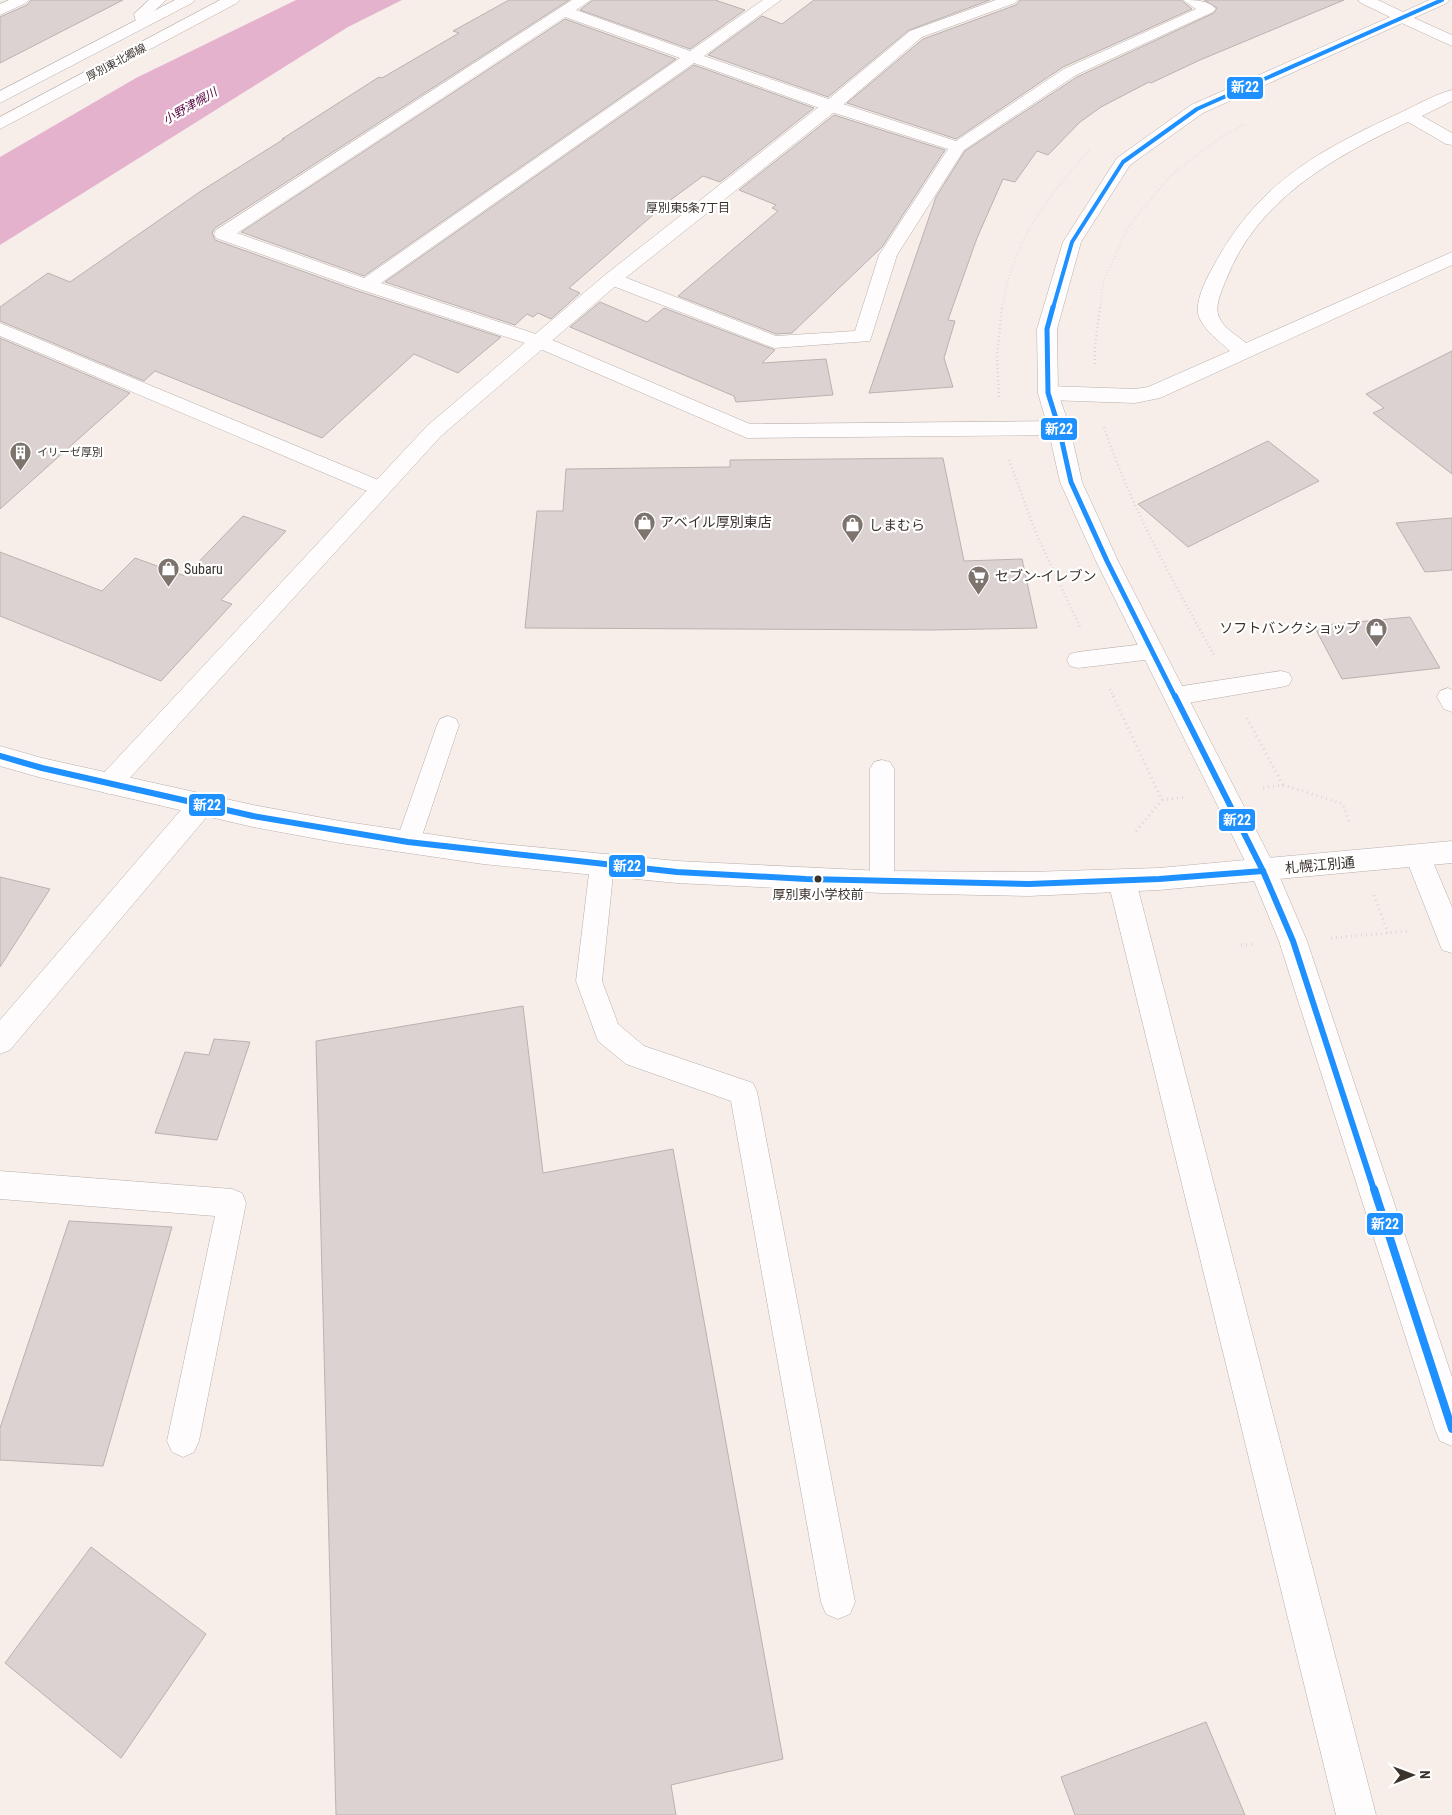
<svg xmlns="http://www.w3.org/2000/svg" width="1452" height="1815" viewBox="0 0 1452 1815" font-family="'Roboto Condensed','Noto Sans JP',sans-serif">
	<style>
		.water { fill: #e5b2ce }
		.building { fill: #dcd2d1; stroke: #bbb2b0 }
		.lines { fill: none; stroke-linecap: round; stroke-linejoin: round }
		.service-casing { stroke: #b7afab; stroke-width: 1 }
		.minor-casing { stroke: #b7afab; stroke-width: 1 }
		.tertiary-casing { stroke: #b7afab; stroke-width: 1 }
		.primary-casing { stroke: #b7afab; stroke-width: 1 }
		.trunk-casing { stroke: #b7afab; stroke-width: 1 }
		.path-far2 { stroke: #dad8d6; stroke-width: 2; stroke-dasharray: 0.5 2.5; stroke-linecap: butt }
		.path-far1 { stroke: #dad8d6; stroke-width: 2.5; stroke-dasharray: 1 3; stroke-linecap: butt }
		.path { stroke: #dad8d6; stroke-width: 3; stroke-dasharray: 1 4; stroke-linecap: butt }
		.service { fill: #fefcfc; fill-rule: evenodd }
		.minor { fill: #fefcfc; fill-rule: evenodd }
		.tertiary { fill: #fefcfc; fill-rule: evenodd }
		.primary { fill: #fefcfc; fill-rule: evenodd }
		.trunk { fill: #fefcfc; fill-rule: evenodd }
		.bus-1-far3-casing { stroke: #fff; stroke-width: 6 }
		.bus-1-far2-casing { stroke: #fff; stroke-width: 8 }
		.bus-1-far1-casing { stroke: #fff; stroke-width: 10 }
		.bus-1-casing { stroke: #fff; stroke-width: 12 }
		.bus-1-far3 { stroke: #1e90ff; stroke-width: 4 }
		.bus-1-far2 { stroke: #1e90ff; stroke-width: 5 }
		.bus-1-far1 { stroke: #1e90ff; stroke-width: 6 }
		.bus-1 { stroke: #1e90ff; stroke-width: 8 }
		.bus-dot { fill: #3b322c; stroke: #fff; stroke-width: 2 }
		.labels { text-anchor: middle; stroke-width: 4.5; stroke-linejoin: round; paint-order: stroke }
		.far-street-label { font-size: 11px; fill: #3b322c; stroke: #fff }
		.far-poi-label { font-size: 11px; fill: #3b322c; stroke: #fff; text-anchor: start }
		.far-water-label { font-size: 12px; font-style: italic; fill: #590642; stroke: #fff }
		.far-neighbourhood-label { font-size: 12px; fill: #3b322c; stroke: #fff }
		.bus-label { font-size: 13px; fill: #3b322c; stroke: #fff }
		.poi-label { font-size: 14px; fill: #3b322c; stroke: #fff; text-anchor: start }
		.street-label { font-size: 14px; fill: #3b322c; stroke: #fff }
		.line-badge { stroke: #fff; stroke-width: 2 }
		.badge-label { font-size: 14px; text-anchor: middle; font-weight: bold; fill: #fff }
	</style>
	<rect width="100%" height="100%" fill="#f7eeea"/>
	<!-- water -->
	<path class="water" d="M 296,0 L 402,0 L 348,27 L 0,245 L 0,157 L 136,78 Z"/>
	<!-- building -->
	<g class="building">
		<path d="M 31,0 L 123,0 L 0,63 L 0,17 L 27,5 Z"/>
		<path d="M 509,0 L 569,0 L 215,228 L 212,233 L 215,240 L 358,291 L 501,337 L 458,373 L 414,354 L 322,438 L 155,371 L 144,381 L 0,321 L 0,307 L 48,273 L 70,282 L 201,191 L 284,139 L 282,139 L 379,77 L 382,78 L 459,33 L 453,31 Z"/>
		<path d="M 593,0 L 715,0 L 745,10 L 690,49 L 580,10 Z"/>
		<path d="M 814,0 L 990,0 L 909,30 L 828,97 L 708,55 L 762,16 L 782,24 Z"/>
		<path d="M 1020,0 L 1181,0 L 1192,9 L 1063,67 L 956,139 L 847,103 L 923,39 L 1016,5 Z"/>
		<path d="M 1204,0 L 1344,0 L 1200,60 L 1151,83 L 1149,82 L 1101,107 L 1080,122 L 1048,155 L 1037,151 L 1015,182 L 1003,179 L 977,238 L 948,320 L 955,321 L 944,358 L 953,387 L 869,393 L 936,197 L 965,151 L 1077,77 L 1214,13 L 1217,8 Z"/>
		<path d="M 565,19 L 676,59 L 364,276 L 241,232 Z"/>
		<path d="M 694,65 L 814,108 L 720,182 L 703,176 L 669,201 L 569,288 L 580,293 L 551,319 L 538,313 L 533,317 L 527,314 L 515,325 L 385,282 Z"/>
		<path d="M 834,115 L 945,150 L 882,247 L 792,333 L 776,334 L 678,296 L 778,211 L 772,208 L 776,205 L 739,190 Z"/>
		<path d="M 600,302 L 647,322 L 664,308 L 775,350 L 762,363 L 826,359 L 833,395 L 736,402 L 734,396 L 570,327 Z"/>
		<path d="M 0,338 L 130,393 L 0,509 Z"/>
		<path d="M 1452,351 L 1452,474 L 1373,413 L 1384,408 L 1366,394 Z"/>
		<path d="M 1268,441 L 1319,481 L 1188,547 L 1138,504 Z"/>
		<path d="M 943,458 L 964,561 L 1022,559 L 1037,628 L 933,630 L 525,628 L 537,511 L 563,511 L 566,469 L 730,467 L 730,460 Z"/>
		<path d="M 243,516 L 286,531 L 221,600 L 232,604 L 161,681 L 0,616 L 0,552 L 102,591 L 135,558 L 185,576 Z"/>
		<path d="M 1452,518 L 1452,570 L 1425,572 L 1396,523 Z"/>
		<path d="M 1410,617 L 1440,668 L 1342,679 L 1314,626 Z"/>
		<path d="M 0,877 L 50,889 L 0,967 Z"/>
		<path d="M 523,1006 L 543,1173 L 673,1149 L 783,1759 L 671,1785 L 676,1815 L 336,1815 L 316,1041 Z"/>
		<path d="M 214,1039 L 250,1042 L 217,1140 L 155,1133 L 185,1052 L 209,1055 Z"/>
		<path d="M 69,1221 L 172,1227 L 103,1466 L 0,1460 L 0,1428 Z"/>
		<path d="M 91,1547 L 206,1634 L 121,1758 L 5,1663 Z"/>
		<path d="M 1206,1722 L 1245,1815 L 1075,1815 L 1061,1777 Z"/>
	</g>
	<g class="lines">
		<defs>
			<g id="service">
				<path d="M 0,323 L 388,484 L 391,489 L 388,494 L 381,496 L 374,494 L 0,336 Z"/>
				<path d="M 1153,643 L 1161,645 L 1164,651 L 1161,657 L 1153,659 L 1078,668 L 1070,666 L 1067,660 L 1070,654 L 1078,652 Z"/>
				<path d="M 1281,671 L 1289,673 L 1292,679 L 1289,685 L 1281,687 L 1176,705 L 1168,702 L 1165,696 L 1168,690 L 1176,687 Z"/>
				<path d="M 1448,688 L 1452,690 L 1452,712 L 1444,709 L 1437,697 L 1440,691 Z"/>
				<path d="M 448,716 L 456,719 L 459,725 L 420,842 L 417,849 L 408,852 L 399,849 L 396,842 L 437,725 L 440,719 Z"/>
				<path d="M 882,760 L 890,762 L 894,769 L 894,882 L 891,889 L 882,892 L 873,889 L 870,882 L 870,769 L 874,762 Z"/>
				<path d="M 602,855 L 611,858 L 614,865 L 602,981 L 618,1024 L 644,1046 L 753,1083 L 757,1092 L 855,1602 L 850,1614 L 838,1619 L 826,1614 L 821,1602 L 731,1101 L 626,1064 L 598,1041 L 576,981 L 590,865 L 593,858 Z"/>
				<path d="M 0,1171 L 232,1189 L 242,1193 L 246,1203 L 199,1441 L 194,1452 L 183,1457 L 172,1452 L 167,1441 L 215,1216 L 0,1199 Z"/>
			</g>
			<g id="minor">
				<path d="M 9,0 L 29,0 L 26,3 L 0,15 L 0,4 Z"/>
				<path d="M 149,0 L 166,0 L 150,15 L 151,22 L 149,25 L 137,25 L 134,14 Z"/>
				<path d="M 572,0 L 591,0 L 576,10 L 690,51 L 763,0 L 781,0 L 704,56 L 837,102 L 956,141 L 1064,69 L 1196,9 L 1183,0 C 1195,0 1208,0 1216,9 L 1213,12 L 1076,75 L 964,150 L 897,255 L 870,341 L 774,348 L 605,283 L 602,279 L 605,275 L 612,273 L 619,275 L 776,336 L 855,331 L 879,255 L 948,149 L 825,110 L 694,63 L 381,283 L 545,337 L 750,424 L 1059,421 L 1066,423 L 1070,428 L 1066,433 L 1059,435 L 747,438 L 531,345 L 359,289 L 216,238 L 214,234 L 216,230 ZM 565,17 L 680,58 L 364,278 L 237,233 Z"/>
				<path d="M 1403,13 L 1452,35 L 1452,46 L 1397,21 L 1395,18 L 1397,15 Z"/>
				<path d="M 1452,90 L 1452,101 L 1422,116 L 1452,133 L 1452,145 L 1446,144 L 1408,122 C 1334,157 1257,199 1226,280 C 1222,290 1214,306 1219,317 C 1223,328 1238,336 1246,343 L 1452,252 L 1452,265 L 1160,398 L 1135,403 L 1048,400 L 1041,398 L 1038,393 L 1041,388 L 1048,386 L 1135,389 L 1148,387 L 1230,351 C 1219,341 1205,331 1199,317 C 1194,303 1206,279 1213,267 C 1256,186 1312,154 1393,116 C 1412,108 1432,95 1452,90 Z"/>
				<path d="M 1418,845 L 1427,848 L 1452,907 L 1452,953 L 1442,950 L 1405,856 L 1409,848 Z"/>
				<path d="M 1122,870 L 1132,873 L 1136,881 L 1376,1815 L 1336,1815 L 1108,881 L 1112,873 Z"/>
			</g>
			<g id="tertiary">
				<path d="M 996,0 L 1018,0 L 1015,3 L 922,37 L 837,110 L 619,283 L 441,436 L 118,791 L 109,794 L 100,791 L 96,784 L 100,777 L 427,426 L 605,275 L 825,102 L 910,31 Z"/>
				<path d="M 1358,0 L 1378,0 L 1403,12 L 1429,0 L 1450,0 L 1447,3 L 1203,113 L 1130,165 L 1081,242 L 1057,329 L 1058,393 L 1070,428 L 1082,482 L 1118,561 L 1277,871 L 1307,941 L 1452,1377 L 1452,1446 L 1440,1441 L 1435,1429 L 1279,941 L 1250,871 L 1096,561 L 1060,482 L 1048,428 L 1038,393 L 1037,329 L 1063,242 L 1117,158 L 1191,105 L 1390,17 L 1361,3 Z"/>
				<path d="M 201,794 L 210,797 L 214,805 L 210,813 L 10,1050 L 0,1054 L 0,1020 L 192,797 Z"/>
			</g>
			<g id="primary">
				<path d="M 175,0 L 195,0 L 192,3 L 0,103 L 0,91 Z"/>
				<path d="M 220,0 L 240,0 L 237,3 L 0,129 L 0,117 Z"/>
			</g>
			<path id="trunk" d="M 0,746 L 42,758 L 253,805 L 340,821 L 483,842 L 677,861 L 882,871 L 1029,872 L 1159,868 L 1452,841 L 1452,863 L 1159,890 L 1029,896 L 882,893 L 677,883 L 483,864 L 340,843 L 253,827 L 42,778 L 0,766 Z"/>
		</defs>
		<!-- service casing -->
		<use href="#service" class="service-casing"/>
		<!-- minor casing -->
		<use href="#minor" class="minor-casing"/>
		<!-- tertiary casing -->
		<use href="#tertiary" class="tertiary-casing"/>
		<!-- primary casing -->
		<use href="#primary" class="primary-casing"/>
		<!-- trunk casing -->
		<use href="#trunk" class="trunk-casing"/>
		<!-- path-far2 -->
		<g class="path-far2">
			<path d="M 1002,308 C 1015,236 1045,201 1091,148"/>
			<path d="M 1100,308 L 1104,280 L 1128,227 L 1171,175 L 1221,137 L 1245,124"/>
		</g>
		<!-- path-far1 -->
		<g class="path-far1">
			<path d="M 1095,364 L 1095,347 L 1100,307"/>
			<path d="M 999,397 L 997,357 L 1002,307"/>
			<path d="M 1104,427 C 1131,508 1173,581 1214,655"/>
			<path d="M 1009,460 L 1036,533 L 1080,627"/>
			<path d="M 1110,689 L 1114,697"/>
		</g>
		<!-- path -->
		<g class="path">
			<path d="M 1113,696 L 1162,800 L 1186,797"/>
			<path d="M 1247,718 L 1283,785 L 1261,788"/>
			<path d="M 1283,785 L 1343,804 L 1350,825"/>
			<path d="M 1136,831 L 1162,800"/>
			<path d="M 1374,895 L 1388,933"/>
			<path d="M 1331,938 L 1409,931"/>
			<path d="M 1241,945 L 1253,944"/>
		</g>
		<!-- service -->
		<use href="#service" class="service"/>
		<!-- minor -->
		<use href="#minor" class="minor"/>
		<!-- tertiary -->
		<use href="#tertiary" class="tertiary"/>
		<!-- primary -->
		<use href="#primary" class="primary"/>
		<!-- trunk -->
		<use href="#trunk" class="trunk"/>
		<defs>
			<path id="bus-1-far3" d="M 1053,308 L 1072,242 L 1123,162 L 1197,109 L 1442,0"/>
			<path id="bus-1-far2" d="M 1053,307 L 1047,329 L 1048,393 L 1059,428 L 1071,482 L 1107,561 L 1175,697"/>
			<g id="bus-1-far1">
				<path d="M 1175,696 L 1263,871 L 1293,941 L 1374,1190"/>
				<path d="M 0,756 L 42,768 L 253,816 L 408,842 L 677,872 L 806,879 L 1029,884 L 1159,879 L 1263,871"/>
			</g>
			<path id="bus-1" d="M 1374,1189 L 1452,1429"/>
		</defs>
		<!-- bus-1-far3 casing -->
		<use href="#bus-1-far3" class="bus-1-far3-casing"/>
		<!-- bus-1-far2 casing -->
		<use href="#bus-1-far2" class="bus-1-far2-casing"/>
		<!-- bus-1-far1 casing -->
		<use href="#bus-1-far1" class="bus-1-far1-casing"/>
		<!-- bus-1 casing -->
		<use href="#bus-1" class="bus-1-casing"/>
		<!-- bus-1-far3 -->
		<use href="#bus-1-far3" class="bus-1-far3"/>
		<!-- bus-1-far2 -->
		<use href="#bus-1-far2" class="bus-1-far2"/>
		<!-- bus-1-far1 -->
		<use href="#bus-1-far1" class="bus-1-far1"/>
		<!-- bus-1 -->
		<use href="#bus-1" class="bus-1"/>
	</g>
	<!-- icons -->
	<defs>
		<symbol id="building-pin" viewBox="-11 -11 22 30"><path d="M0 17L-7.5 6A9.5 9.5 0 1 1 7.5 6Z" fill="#7d746e" stroke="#fff"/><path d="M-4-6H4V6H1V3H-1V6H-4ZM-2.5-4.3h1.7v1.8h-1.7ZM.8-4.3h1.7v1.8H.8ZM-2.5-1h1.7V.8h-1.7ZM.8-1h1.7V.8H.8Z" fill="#fff"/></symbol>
		<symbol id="shop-pin" viewBox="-11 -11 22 30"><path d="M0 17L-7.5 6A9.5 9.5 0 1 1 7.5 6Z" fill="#7d746e" stroke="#fff"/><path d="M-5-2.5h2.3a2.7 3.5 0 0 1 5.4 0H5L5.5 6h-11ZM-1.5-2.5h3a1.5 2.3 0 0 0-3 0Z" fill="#fff"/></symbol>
		<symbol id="supermarket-pin" viewBox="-11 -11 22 30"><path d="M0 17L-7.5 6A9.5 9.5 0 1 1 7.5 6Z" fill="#7d746e" stroke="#fff"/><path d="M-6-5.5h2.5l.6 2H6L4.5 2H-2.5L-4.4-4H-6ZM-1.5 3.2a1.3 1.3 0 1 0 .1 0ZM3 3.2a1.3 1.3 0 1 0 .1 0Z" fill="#fff"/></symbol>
	</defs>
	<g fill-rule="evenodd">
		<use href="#building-pin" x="8" y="440" width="25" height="34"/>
		<use href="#shop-pin" x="632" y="510" width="25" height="34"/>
		<use href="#shop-pin" x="840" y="512" width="25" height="34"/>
		<use href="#shop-pin" x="156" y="556" width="25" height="34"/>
		<use href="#supermarket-pin" x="966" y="564" width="25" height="34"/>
		<use href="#shop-pin" x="1364" y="616" width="25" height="34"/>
	</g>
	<!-- markers -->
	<circle class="bus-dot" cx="818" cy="879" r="4.5"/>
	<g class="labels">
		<!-- far-street labels -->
		<g class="far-street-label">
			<text transform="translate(116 62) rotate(-28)" y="4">厚別東北郷線</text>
		</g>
		<!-- far-poi labels -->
		<g class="far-poi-label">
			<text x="37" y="456">イリーゼ厚別</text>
		</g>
		<!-- far-water labels -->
		<g class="far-water-label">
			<text transform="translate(190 106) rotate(-30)" y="4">小野津幌川</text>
		</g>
		<!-- far-neighbourhood labels -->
		<g class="far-neighbourhood-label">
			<text x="688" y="212">厚別東5条7丁目</text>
		</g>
		<!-- bus labels -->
		<g class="bus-label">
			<text x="818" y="899">厚別東小学校前</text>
		</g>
		<!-- poi labels -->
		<g class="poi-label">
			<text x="660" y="527">アベイル厚別東店</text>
			<text x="869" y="530">しまむら</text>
			<text x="184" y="574">Subaru</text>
			<text x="995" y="581">セブン-イレブン</text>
			<text x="1360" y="633" text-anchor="end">ソフトバンクショップ</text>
		</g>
		<!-- street labels -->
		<g class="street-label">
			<text transform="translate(1320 865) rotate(-5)" y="5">札幌江別通</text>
		</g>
	</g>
	<g class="line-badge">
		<rect x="1226" y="76" width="38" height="24" rx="5" fill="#1e90ff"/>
		<rect x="1040" y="417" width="38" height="24" rx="5" fill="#1e90ff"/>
		<rect x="188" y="793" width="38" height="24" rx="5" fill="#1e90ff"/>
		<rect x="1218" y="808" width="38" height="24" rx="5" fill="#1e90ff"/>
		<rect x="608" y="854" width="38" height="24" rx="5" fill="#1e90ff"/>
		<rect x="1366" y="1212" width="38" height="24" rx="5" fill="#1e90ff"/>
	</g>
	<g class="badge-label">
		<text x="1245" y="92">新22</text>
		<text x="1059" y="434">新22</text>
		<text x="207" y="810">新22</text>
		<text x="1237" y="825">新22</text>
		<text x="627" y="871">新22</text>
		<text x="1385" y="1229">新22</text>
	</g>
	<!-- north arrow -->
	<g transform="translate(1412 1775) rotate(89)" stroke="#ffffff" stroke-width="4" paint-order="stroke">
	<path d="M0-4L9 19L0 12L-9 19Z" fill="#3b322c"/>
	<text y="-8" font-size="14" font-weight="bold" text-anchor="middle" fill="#3b322c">N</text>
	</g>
</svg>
